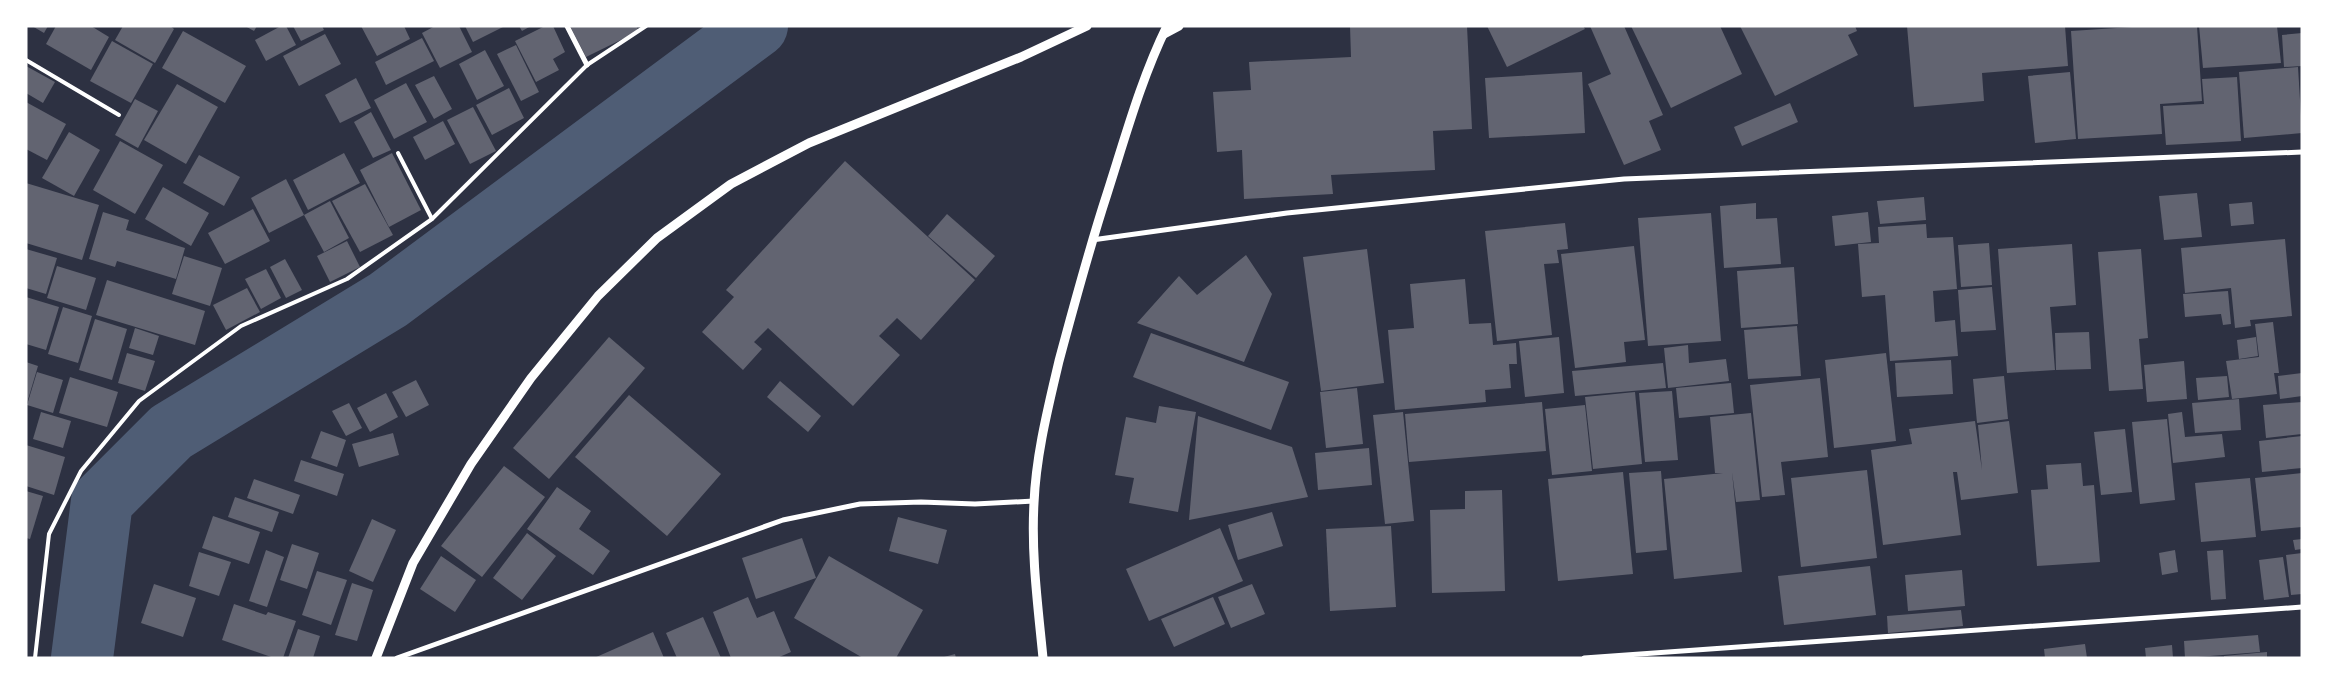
<svg xmlns="http://www.w3.org/2000/svg" width="2328" height="684" viewBox="0 0 2328 684" font-family="'Playfair Display',serif">
	<style>
		.lines { fill: none; stroke-linecap: round; stroke-linejoin: round }
		.river { stroke: #4f5d75; stroke-width: 62 }
		.building { fill: #626471 }
		.service { stroke: #fff; stroke-width: 4 }
		.minor { stroke: #fff; stroke-width: 5 }
		.tertiary { stroke: #fff; stroke-width: 9 }
	</style>
	<rect width="100%" height="100%" fill="#2d3142"/>
	<g class="lines">
		<!-- river -->
		<path class="river" d="M 82,658 L 102,501 L 171,432 L 388,300 L 757,26"/>
	</g>
	<!-- building -->
	<g class="building">
		<path d="M 32,26 L 48,26 L 44,33 Z"/>
		<path d="M 56,26 L 91,26 L 109,37 L 91,70 L 46,44 Z"/>
		<path d="M 123,26 L 170,26 L 174,29 L 155,63 L 115,40 Z"/>
		<path d="M 245,26 L 257,26 L 254,31 Z"/>
		<path d="M 281,26 L 286,26 L 296,45 L 266,61 L 255,40 Z"/>
		<path d="M 293,26 L 322,26 L 324,30 L 301,41 Z"/>
		<path d="M 361,26 L 404,26 L 410,39 L 377,56 Z"/>
		<path d="M 435,26 L 459,26 L 472,52 L 440,68 L 422,33 Z"/>
		<path d="M 465,26 L 505,26 L 473,42 Z"/>
		<path d="M 519,26 L 531,26 L 522,31 Z"/>
		<path d="M 545,26 L 553,26 L 565,52 L 553,59 L 559,70 L 536,82 L 515,41 Z"/>
		<path d="M 570,26 L 636,26 L 639,31 L 586,57 Z"/>
		<path d="M 1350,26 L 1467,26 L 1472,129 L 1433,131 L 1435,170 L 1331,175 L 1333,194 L 1244,199 L 1242,150 L 1217,152 L 1213,92 L 1251,90 L 1249,62 L 1351,57 Z"/>
		<path d="M 1487,26 L 1583,26 L 1585,29 L 1507,67 Z"/>
		<path d="M 1590,26 L 1624,26 L 1663,115 L 1649,121 L 1661,150 L 1624,165 L 1588,84 L 1611,74 Z"/>
		<path d="M 1631,26 L 1720,26 L 1742,74 L 1671,108 Z"/>
		<path d="M 1740,26 L 1855,26 L 1857,31 L 1848,35 L 1858,55 L 1775,96 Z"/>
		<path d="M 1907,26 L 2065,26 L 2068,66 L 1982,73 L 1984,101 L 1914,107 Z"/>
		<path d="M 2147,26 L 2197,26 L 2202,101 L 2160,104 L 2162,134 L 2078,139 L 2071,31 Z"/>
		<path d="M 2199,26 L 2277,26 L 2281,63 L 2203,68 Z"/>
		<path d="M 183,31 L 246,66 L 225,103 L 162,68 Z"/>
		<path d="M 2302,33 L 2302,66 L 2284,67 L 2282,35 Z"/>
		<path d="M 325,34 L 341,64 L 299,86 L 283,56 Z"/>
		<path d="M 422,38 L 434,61 L 386,85 L 375,62 Z"/>
		<path d="M 112,41 L 153,64 L 131,103 L 90,81 Z"/>
		<path d="M 516,45 L 539,92 L 521,101 L 497,54 Z"/>
		<path d="M 485,50 L 504,86 L 477,100 L 459,64 Z"/>
		<path d="M 26,66 L 55,82 L 43,103 L 26,93 Z"/>
		<path d="M 2298,67 L 2302,133 L 2244,138 L 2239,72 Z"/>
		<path d="M 1582,72 L 1585,133 L 1489,138 L 1485,78 Z"/>
		<path d="M 2070,72 L 2076,139 L 2035,143 L 2028,76 Z"/>
		<path d="M 434,76 L 452,109 L 434,119 L 415,85 Z"/>
		<path d="M 2237,77 L 2241,141 L 2166,145 L 2163,106 L 2204,104 L 2202,79 Z"/>
		<path d="M 356,78 L 371,108 L 340,123 L 325,95 Z"/>
		<path d="M 406,83 L 427,122 L 394,139 L 374,100 Z"/>
		<path d="M 177,84 L 218,107 L 186,164 L 144,140 Z"/>
		<path d="M 509,88 L 524,118 L 492,135 L 476,105 Z"/>
		<path d="M 135,99 L 158,111 L 138,148 L 115,135 Z"/>
		<path d="M 26,102 L 66,124 L 47,160 L 26,149 Z"/>
		<path d="M 1790,103 L 1798,122 L 1742,146 L 1734,127 Z"/>
		<path d="M 473,107 L 496,151 L 470,164 L 447,120 Z"/>
		<path d="M 371,112 L 391,150 L 373,158 L 354,122 Z"/>
		<path d="M 443,121 L 455,144 L 425,160 L 413,137 Z"/>
		<path d="M 69,132 L 100,150 L 74,196 L 42,178 Z"/>
		<path d="M 120,141 L 163,165 L 135,214 L 93,190 Z"/>
		<path d="M 344,153 L 360,183 L 308,210 L 293,180 Z"/>
		<path d="M 392,153 L 421,210 L 389,227 L 360,170 Z"/>
		<path d="M 199,155 L 240,177 L 224,206 L 183,183 Z"/>
		<path d="M 845,161 L 975,280 L 921,340 L 897,318 L 879,336 L 900,355 L 853,406 L 768,328 L 754,342 L 762,349 L 743,370 L 702,332 L 734,297 L 726,290 Z"/>
		<path d="M 286,179 L 304,215 L 269,233 L 251,198 Z"/>
		<path d="M 26,183 L 99,205 L 82,260 L 26,243 Z"/>
		<path d="M 365,184 L 393,235 L 360,252 L 332,201 Z"/>
		<path d="M 163,187 L 209,213 L 191,246 L 145,219 Z"/>
		<path d="M 2197,193 L 2202,237 L 2164,240 L 2159,196 Z"/>
		<path d="M 1924,197 L 1926,220 L 1880,224 L 1877,201 Z"/>
		<path d="M 330,201 L 349,238 L 324,252 L 304,215 Z"/>
		<path d="M 2252,202 L 2254,224 L 2231,226 L 2229,204 Z"/>
		<path d="M 1756,203 L 1756,219 L 1777,218 L 1781,264 L 1724,268 L 1720,206 Z"/>
		<path d="M 253,209 L 270,241 L 225,264 L 208,233 Z"/>
		<path d="M 103,212 L 129,220 L 126,230 L 185,248 L 176,279 L 117,261 L 115,267 L 89,259 Z"/>
		<path d="M 1868,212 L 1871,242 L 1835,246 L 1832,216 Z"/>
		<path d="M 1711,213 L 1721,341 L 1648,346 L 1638,218 Z"/>
		<path d="M 947,214 L 995,256 L 976,278 L 928,236 Z"/>
		<path d="M 1565,223 L 1568,249 L 1557,250 L 1559,263 L 1544,264 L 1552,335 L 1497,341 L 1485,231 Z"/>
		<path d="M 1926,224 L 1927,238 L 1953,237 L 1957,289 L 1933,291 L 1935,322 L 1955,320 L 1958,356 L 1890,361 L 1885,295 L 1862,297 L 1858,244 L 1879,243 L 1878,227 Z"/>
		<path d="M 2285,239 L 2292,316 L 2250,320 L 2251,326 L 2235,328 L 2231,288 L 2185,293 L 2181,248 Z"/>
		<path d="M 347,241 L 360,267 L 330,282 L 317,256 Z"/>
		<path d="M 1989,243 L 1992,285 L 1961,287 L 1958,245 Z"/>
		<path d="M 2072,244 L 2076,305 L 2050,307 L 2055,370 L 2007,373 L 1998,249 Z"/>
		<path d="M 1634,246 L 1645,340 L 1624,342 L 1626,362 L 1575,368 L 1561,254 Z"/>
		<path d="M 26,249 L 57,258 L 46,294 L 26,288 Z"/>
		<path d="M 1367,249 L 1384,383 L 1321,391 L 1303,257 Z"/>
		<path d="M 2141,249 L 2148,338 L 2139,339 L 2143,389 L 2109,391 L 2098,252 Z"/>
		<path d="M 1246,255 L 1272,294 L 1244,362 L 1137,323 L 1179,276 L 1197,295 Z"/>
		<path d="M 184,256 L 222,268 L 210,306 L 172,294 Z"/>
		<path d="M 285,259 L 302,290 L 286,298 L 270,267 Z"/>
		<path d="M 57,266 L 96,278 L 86,310 L 47,298 Z"/>
		<path d="M 1794,267 L 1798,324 L 1741,328 L 1737,271 Z"/>
		<path d="M 266,269 L 281,298 L 261,309 L 245,279 Z"/>
		<path d="M 1465,279 L 1469,324 L 1491,323 L 1493,345 L 1516,343 L 1517,364 L 1509,364 L 1511,388 L 1485,390 L 1486,402 L 1395,410 L 1388,330 L 1414,328 L 1410,284 Z"/>
		<path d="M 107,280 L 205,311 L 195,345 L 96,315 Z"/>
		<path d="M 1992,287 L 1996,330 L 1961,332 L 1958,290 Z"/>
		<path d="M 247,288 L 260,312 L 226,330 L 213,305 Z"/>
		<path d="M 2228,291 L 2231,324 L 2223,325 L 2221,314 L 2185,317 L 2183,294 Z"/>
		<path d="M 26,297 L 59,307 L 46,350 L 26,344 Z"/>
		<path d="M 63,307 L 92,316 L 78,363 L 48,354 Z"/>
		<path d="M 95,319 L 127,329 L 112,380 L 79,370 Z"/>
		<path d="M 2273,322 L 2279,373 L 2274,373 L 2277,394 L 2232,399 L 2226,361 L 2259,357 L 2255,324 Z"/>
		<path d="M 1797,326 L 1801,376 L 1748,379 L 1744,330 Z"/>
		<path d="M 135,328 L 159,336 L 153,355 L 129,348 Z"/>
		<path d="M 2089,332 L 2091,369 L 2056,370 L 2055,333 Z"/>
		<path d="M 1151,333 L 1289,382 L 1271,430 L 1133,377 Z"/>
		<path d="M 609,337 L 645,368 L 549,479 L 513,448 Z"/>
		<path d="M 1559,337 L 1564,393 L 1525,397 L 1519,341 Z"/>
		<path d="M 2256,337 L 2258,356 L 2239,359 L 2237,340 Z"/>
		<path d="M 1688,345 L 1689,363 L 1726,359 L 1729,381 L 1668,388 L 1664,348 Z"/>
		<path d="M 127,353 L 155,361 L 145,391 L 118,383 Z"/>
		<path d="M 1886,353 L 1896,441 L 1834,448 L 1825,360 Z"/>
		<path d="M 1951,360 L 1953,394 L 1897,397 L 1895,363 Z"/>
		<path d="M 2184,361 L 2187,399 L 2147,402 L 2144,365 Z"/>
		<path d="M 26,362 L 38,366 L 27,403 L 26,403 Z"/>
		<path d="M 1663,363 L 1666,388 L 1575,396 L 1572,371 Z"/>
		<path d="M 37,372 L 63,380 L 53,413 L 27,405 Z"/>
		<path d="M 2302,373 L 2302,396 L 2280,399 L 2278,376 Z"/>
		<path d="M 2004,376 L 2008,419 L 1977,423 L 1973,379 Z"/>
		<path d="M 2227,376 L 2229,397 L 2198,400 L 2196,378 Z"/>
		<path d="M 70,377 L 118,392 L 107,427 L 59,413 Z"/>
		<path d="M 1820,378 L 1828,457 L 1781,462 L 1785,495 L 1762,497 L 1750,385 Z"/>
		<path d="M 416,380 L 429,405 L 406,417 L 392,392 Z"/>
		<path d="M 780,381 L 821,416 L 808,432 L 767,397 Z"/>
		<path d="M 1731,383 L 1734,413 L 1679,418 L 1676,388 Z"/>
		<path d="M 1357,388 L 1363,444 L 1326,448 L 1320,392 Z"/>
		<path d="M 1672,391 L 1678,460 L 1645,462 L 1639,393 Z"/>
		<path d="M 1635,392 L 1642,464 L 1593,469 L 1585,397 Z"/>
		<path d="M 386,393 L 398,417 L 370,432 L 357,408 Z"/>
		<path d="M 629,395 L 721,474 L 667,536 L 575,457 Z"/>
		<path d="M 2239,399 L 2241,430 L 2195,433 L 2192,403 Z"/>
		<path d="M 1542,402 L 1546,451 L 1409,462 L 1405,414 Z"/>
		<path d="M 2302,402 L 2302,434 L 2266,438 L 2263,405 Z"/>
		<path d="M 349,403 L 362,428 L 346,436 L 332,411 Z"/>
		<path d="M 1585,405 L 1592,471 L 1552,475 L 1545,409 Z"/>
		<path d="M 1159,406 L 1196,412 L 1178,512 L 1129,503 L 1134,478 L 1115,475 L 1126,417 L 1156,423 Z"/>
		<path d="M 41,412 L 71,421 L 63,448 L 33,439 Z"/>
		<path d="M 1403,412 L 1414,521 L 1385,524 L 1373,415 Z"/>
		<path d="M 2182,412 L 2185,437 L 2222,434 L 2225,457 L 2173,463 L 2168,414 Z"/>
		<path d="M 1751,413 L 1760,500 L 1736,502 L 1732,472 L 1742,572 L 1674,579 L 1664,479 L 1723,473 L 1715,473 L 1710,417 Z"/>
		<path d="M 1198,416 L 1292,447 L 1308,497 L 1189,520 Z"/>
		<path d="M 2167,419 L 2175,500 L 2140,504 L 2132,422 Z"/>
		<path d="M 1975,421 L 1982,470 L 1978,425 L 2009,421 L 2018,493 L 1961,500 L 1957,472 L 1953,472 L 1961,535 L 1883,545 L 1871,450 L 1912,444 L 1909,429 Z"/>
		<path d="M 2125,429 L 2132,492 L 2101,495 L 2094,432 Z"/>
		<path d="M 321,431 L 346,440 L 337,467 L 311,458 Z"/>
		<path d="M 393,433 L 399,455 L 359,467 L 352,444 Z"/>
		<path d="M 2302,436 L 2302,468 L 2262,472 L 2259,441 Z"/>
		<path d="M 26,445 L 65,457 L 54,495 L 26,486 Z"/>
		<path d="M 1369,448 L 1372,485 L 1318,490 L 1315,453 Z"/>
		<path d="M 301,460 L 344,474 L 337,496 L 294,481 Z"/>
		<path d="M 2081,463 L 2083,486 L 2094,485 L 2100,562 L 2037,566 L 2031,490 L 2048,489 L 2046,465 Z"/>
		<path d="M 504,466 L 545,497 L 482,577 L 441,546 Z"/>
		<path d="M 1867,470 L 1877,558 L 1801,567 L 1791,478 Z"/>
		<path d="M 1661,471 L 1667,550 L 1636,553 L 1629,473 Z"/>
		<path d="M 1623,472 L 1633,574 L 1558,581 L 1548,479 Z"/>
		<path d="M 2302,473 L 2302,527 L 2261,531 L 2255,478 Z"/>
		<path d="M 2250,478 L 2256,537 L 2201,542 L 2195,483 Z"/>
		<path d="M 254,479 L 300,495 L 293,514 L 247,498 Z"/>
		<path d="M 557,487 L 591,511 L 579,529 L 610,551 L 593,575 L 527,529 Z"/>
		<path d="M 1502,490 L 1505,591 L 1432,593 L 1430,510 L 1465,509 L 1465,491 Z"/>
		<path d="M 26,491 L 43,496 L 30,539 L 26,538 Z"/>
		<path d="M 235,497 L 279,512 L 272,532 L 228,517 Z"/>
		<path d="M 1272,512 L 1283,546 L 1238,560 L 1228,525 Z"/>
		<path d="M 213,516 L 260,532 L 249,564 L 202,548 Z"/>
		<path d="M 898,517 L 947,530 L 938,564 L 889,551 Z"/>
		<path d="M 372,519 L 396,530 L 373,582 L 349,571 Z"/>
		<path d="M 1391,526 L 1396,607 L 1330,611 L 1326,529 Z"/>
		<path d="M 1220,528 L 1243,581 L 1149,621 L 1126,569 Z"/>
		<path d="M 527,533 L 556,556 L 522,600 L 493,578 Z"/>
		<path d="M 802,538 L 816,578 L 756,599 L 742,558 Z"/>
		<path d="M 2302,539 L 2302,549 L 2295,550 L 2293,540 Z"/>
		<path d="M 292,544 L 319,553 L 307,589 L 280,580 Z"/>
		<path d="M 266,550 L 284,557 L 267,607 L 249,601 Z"/>
		<path d="M 2175,550 L 2178,572 L 2162,575 L 2159,553 Z"/>
		<path d="M 2223,550 L 2226,599 L 2211,600 L 2207,551 Z"/>
		<path d="M 199,552 L 231,562 L 219,596 L 189,586 Z"/>
		<path d="M 2302,553 L 2302,594 L 2291,595 L 2286,555 Z"/>
		<path d="M 441,556 L 476,580 L 455,612 L 420,589 Z"/>
		<path d="M 829,556 L 923,610 L 896,658 L 863,658 L 794,618 Z"/>
		<path d="M 2283,557 L 2289,597 L 2264,600 L 2259,560 Z"/>
		<path d="M 1870,566 L 1876,615 L 1784,625 L 1778,576 Z"/>
		<path d="M 1962,570 L 1965,606 L 1908,611 L 1905,575 Z"/>
		<path d="M 317,571 L 347,580 L 331,625 L 302,615 Z"/>
		<path d="M 352,583 L 373,590 L 357,641 L 335,635 Z"/>
		<path d="M 154,584 L 196,598 L 183,637 L 141,623 Z"/>
		<path d="M 1252,584 L 1265,614 L 1231,628 L 1218,597 Z"/>
		<path d="M 748,597 L 757,618 L 774,611 L 791,652 L 777,658 L 731,658 L 713,612 Z"/>
		<path d="M 1213,597 L 1225,624 L 1174,647 L 1161,619 Z"/>
		<path d="M 234,604 L 266,615 L 268,612 L 296,621 L 283,658 L 274,658 L 222,640 Z"/>
		<path d="M 1961,610 L 1963,626 L 1888,633 L 1887,616 Z"/>
		<path d="M 703,617 L 721,658 L 677,658 L 666,633 Z"/>
		<path d="M 298,629 L 320,636 L 313,658 L 288,658 Z"/>
		<path d="M 653,632 L 664,658 L 594,658 Z"/>
		<path d="M 2258,635 L 2260,652 L 2185,658 L 2184,641 Z"/>
		<path d="M 2085,644 L 2087,658 L 2045,658 L 2044,649 Z"/>
		<path d="M 2172,645 L 2173,658 L 2146,658 L 2145,648 Z"/>
		<path d="M 2267,652 L 2267,658 L 2224,658 L 2224,656 Z"/>
		<path d="M 955,654 L 956,658 L 944,658 L 944,657 Z"/>
	</g>
	<g class="lines">
		<!-- service -->
		<g class="service">
			<path d="M 26,60 L 119,115"/>
			<path d="M 398,153 L 432,219"/>
			<path d="M 35,658 L 49,534 L 81,471 L 139,401 L 241,326 L 347,279 L 432,219 L 587,65 L 646,26"/>
		</g>
		<!-- minor -->
		<g class="minor">
			<path d="M 567,26 L 587,65"/>
			<path d="M 1092,240 L 1287,213 L 1624,179 L 2302,152"/>
			<path d="M 397,658 L 783,520 L 860,504 L 921,502 L 975,504 L 1034,501"/>
			<path d="M 1584,658 L 2302,607"/>
		</g>
		<!-- tertiary -->
		<g class="tertiary">
			<path d="M 1164,34 L 1179,26"/>
			<path d="M 376,658 L 413,563 L 471,464 L 531,378 L 598,296 L 657,238 L 731,184 L 809,143 L 1021,57 L 1087,26"/>
			<path d="M 1043,658 C 1038,606 1031,555 1034,503 C 1036,455 1048,408 1059,361 C 1074,305 1089,249 1107,194 C 1125,138 1141,79 1167,26"/>
		</g>
	</g>
	<!-- border -->
	<rect width="2328" height="684" fill="none" stroke="#ffffff" stroke-width="55"/>
</svg>
